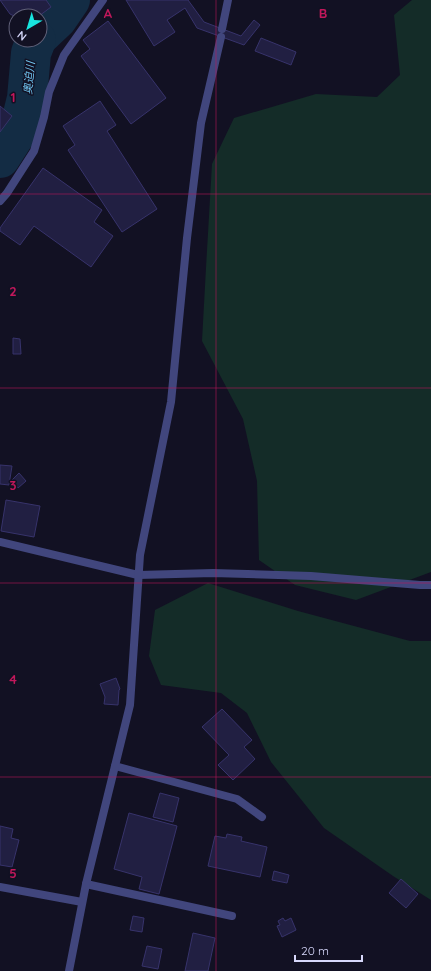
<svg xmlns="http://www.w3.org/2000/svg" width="431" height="971" viewBox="0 0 431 971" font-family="Quicksand,'Noto Sans JP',sans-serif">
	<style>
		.green { fill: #142c28 }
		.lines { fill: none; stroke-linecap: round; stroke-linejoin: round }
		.river { stroke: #132c44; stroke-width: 40 }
		.building { fill: #211f42; stroke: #37336b }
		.street { stroke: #41467d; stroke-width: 8 }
		.grid { fill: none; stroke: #c2185b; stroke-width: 1; stroke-opacity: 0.55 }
		.labels { text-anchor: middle; stroke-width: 3; stroke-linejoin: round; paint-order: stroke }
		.water-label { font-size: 11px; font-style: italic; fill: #70c5f0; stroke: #121123 }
		.grid-label { font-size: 13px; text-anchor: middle; font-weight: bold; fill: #c2185b; stroke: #121123; stroke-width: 3; stroke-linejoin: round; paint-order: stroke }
	</style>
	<rect width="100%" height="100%" fill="#121123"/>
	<!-- green -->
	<g class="green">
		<path d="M 412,0 L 431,0 L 431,572 L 356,600 L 295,585 L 259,560 L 257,481 L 243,419 L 202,341 L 206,268 L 212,164 L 234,118 L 316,94 L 377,97 L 400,75 L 394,15 Z"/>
		<path d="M 208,583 L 298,611 L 410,641 L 431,641 L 431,900 L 393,876 L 324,828 L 271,762 L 247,713 L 221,693 L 161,685 L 149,656 L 155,610 Z"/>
	</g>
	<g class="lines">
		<!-- river -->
		<g class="river">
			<path d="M 40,35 L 57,19 L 70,0"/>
			<path d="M 0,158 L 20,127 L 27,98 L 31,53 L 36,40"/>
		</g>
	</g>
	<!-- building -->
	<g class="building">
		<path d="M 0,0 L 46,0 L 51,7 L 39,16 L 16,16 L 16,17 L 10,14 Z"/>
		<path d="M 126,0 L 188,0 L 204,22 L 241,36 L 254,20 L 260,25 L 244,45 L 197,28 L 185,8 L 167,20 L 175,32 L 154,46 Z"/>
		<path d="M 108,21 L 166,98 L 131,124 L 81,56 L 90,49 L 83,40 Z"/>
		<path d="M 261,38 L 296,52 L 291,65 L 255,51 Z"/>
		<path d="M 100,101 L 116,125 L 107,131 L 157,209 L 122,232 L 68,150 L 75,145 L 63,126 Z"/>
		<path d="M 0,106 L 12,116 L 0,132 Z"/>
		<path d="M 43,168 L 102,210 L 94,222 L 113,236 L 91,267 L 34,226 L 20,245 L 0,231 L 0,228 Z"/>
		<path d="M 13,338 L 20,339 L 21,354 L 13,354 Z"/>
		<path d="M 0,465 L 12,466 L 9,485 L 0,484 Z"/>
		<path d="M 19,473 L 26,481 L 18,488 L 12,480 Z"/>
		<path d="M 6,500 L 40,506 L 34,537 L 1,531 Z"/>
		<path d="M 116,678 L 120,689 L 119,690 L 118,705 L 104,704 L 105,697 L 100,684 Z"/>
		<path d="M 222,709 L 252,740 L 244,747 L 255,759 L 233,780 L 218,765 L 229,755 L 202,727 Z"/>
		<path d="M 160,793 L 179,798 L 173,822 L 153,817 Z"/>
		<path d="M 129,813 L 177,826 L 159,894 L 139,889 L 142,877 L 114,869 Z"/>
		<path d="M 0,826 L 13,829 L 11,838 L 19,840 L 12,867 L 0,865 Z"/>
		<path d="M 227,834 L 242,837 L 241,841 L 267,847 L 260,877 L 208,866 L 215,836 L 226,838 Z"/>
		<path d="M 274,871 L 289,875 L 287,883 L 272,880 Z"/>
		<path d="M 401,879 L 418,894 L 406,908 L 389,893 Z"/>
		<path d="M 133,916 L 144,918 L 142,932 L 130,930 Z"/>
		<path d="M 283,918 L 285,921 L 291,918 L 296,930 L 282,937 L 277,926 L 280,925 L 278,921 Z"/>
		<path d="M 193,933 L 215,938 L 208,971 L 185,971 Z"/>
		<path d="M 147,946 L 162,949 L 158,969 L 142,966 Z"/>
	</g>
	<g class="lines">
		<!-- street -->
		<g class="street">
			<path d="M 222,29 L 228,0"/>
			<path d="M 0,201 L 7,193 L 34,151 L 44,117 L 49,92 L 64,55 L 103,0"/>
			<path d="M 0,542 L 138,575 L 213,573 L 311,576 L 420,585 L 431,585"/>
			<path d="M 115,766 L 237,799 L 262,817"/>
			<path d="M 86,884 L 232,916"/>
			<path d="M 0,887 L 82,902"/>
			<path d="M 69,971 L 86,884 L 130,705 L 140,555 L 171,402 L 187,238 L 201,123 L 221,37"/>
		</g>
	</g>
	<!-- grid -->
	<path class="grid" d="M 216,0 L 216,971M 0,194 L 431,194M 0,388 L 431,388M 0,583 L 431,583M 0,777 L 431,777"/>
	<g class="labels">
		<!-- water labels -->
		<g class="water-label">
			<text transform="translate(29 78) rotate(-85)" y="4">奥迫川</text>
		</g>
	</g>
	<g class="grid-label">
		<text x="108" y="18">A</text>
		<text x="323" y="18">B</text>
		<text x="13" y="102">1</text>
		<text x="13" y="296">2</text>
		<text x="13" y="490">3</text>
		<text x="13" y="684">4</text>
		<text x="13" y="878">5</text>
	</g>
	<!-- north arrow -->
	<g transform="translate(28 28) rotate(218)"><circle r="19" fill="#121123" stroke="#616179"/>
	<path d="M0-3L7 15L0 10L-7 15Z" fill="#18e5df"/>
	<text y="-6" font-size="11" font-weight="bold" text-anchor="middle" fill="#d7d8fb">N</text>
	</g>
	<!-- scale -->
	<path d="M295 955v6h67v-6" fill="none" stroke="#d7d8fb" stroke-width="2"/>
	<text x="301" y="955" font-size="12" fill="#d7d8fb" stroke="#121123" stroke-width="3" paint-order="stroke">20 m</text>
</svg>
